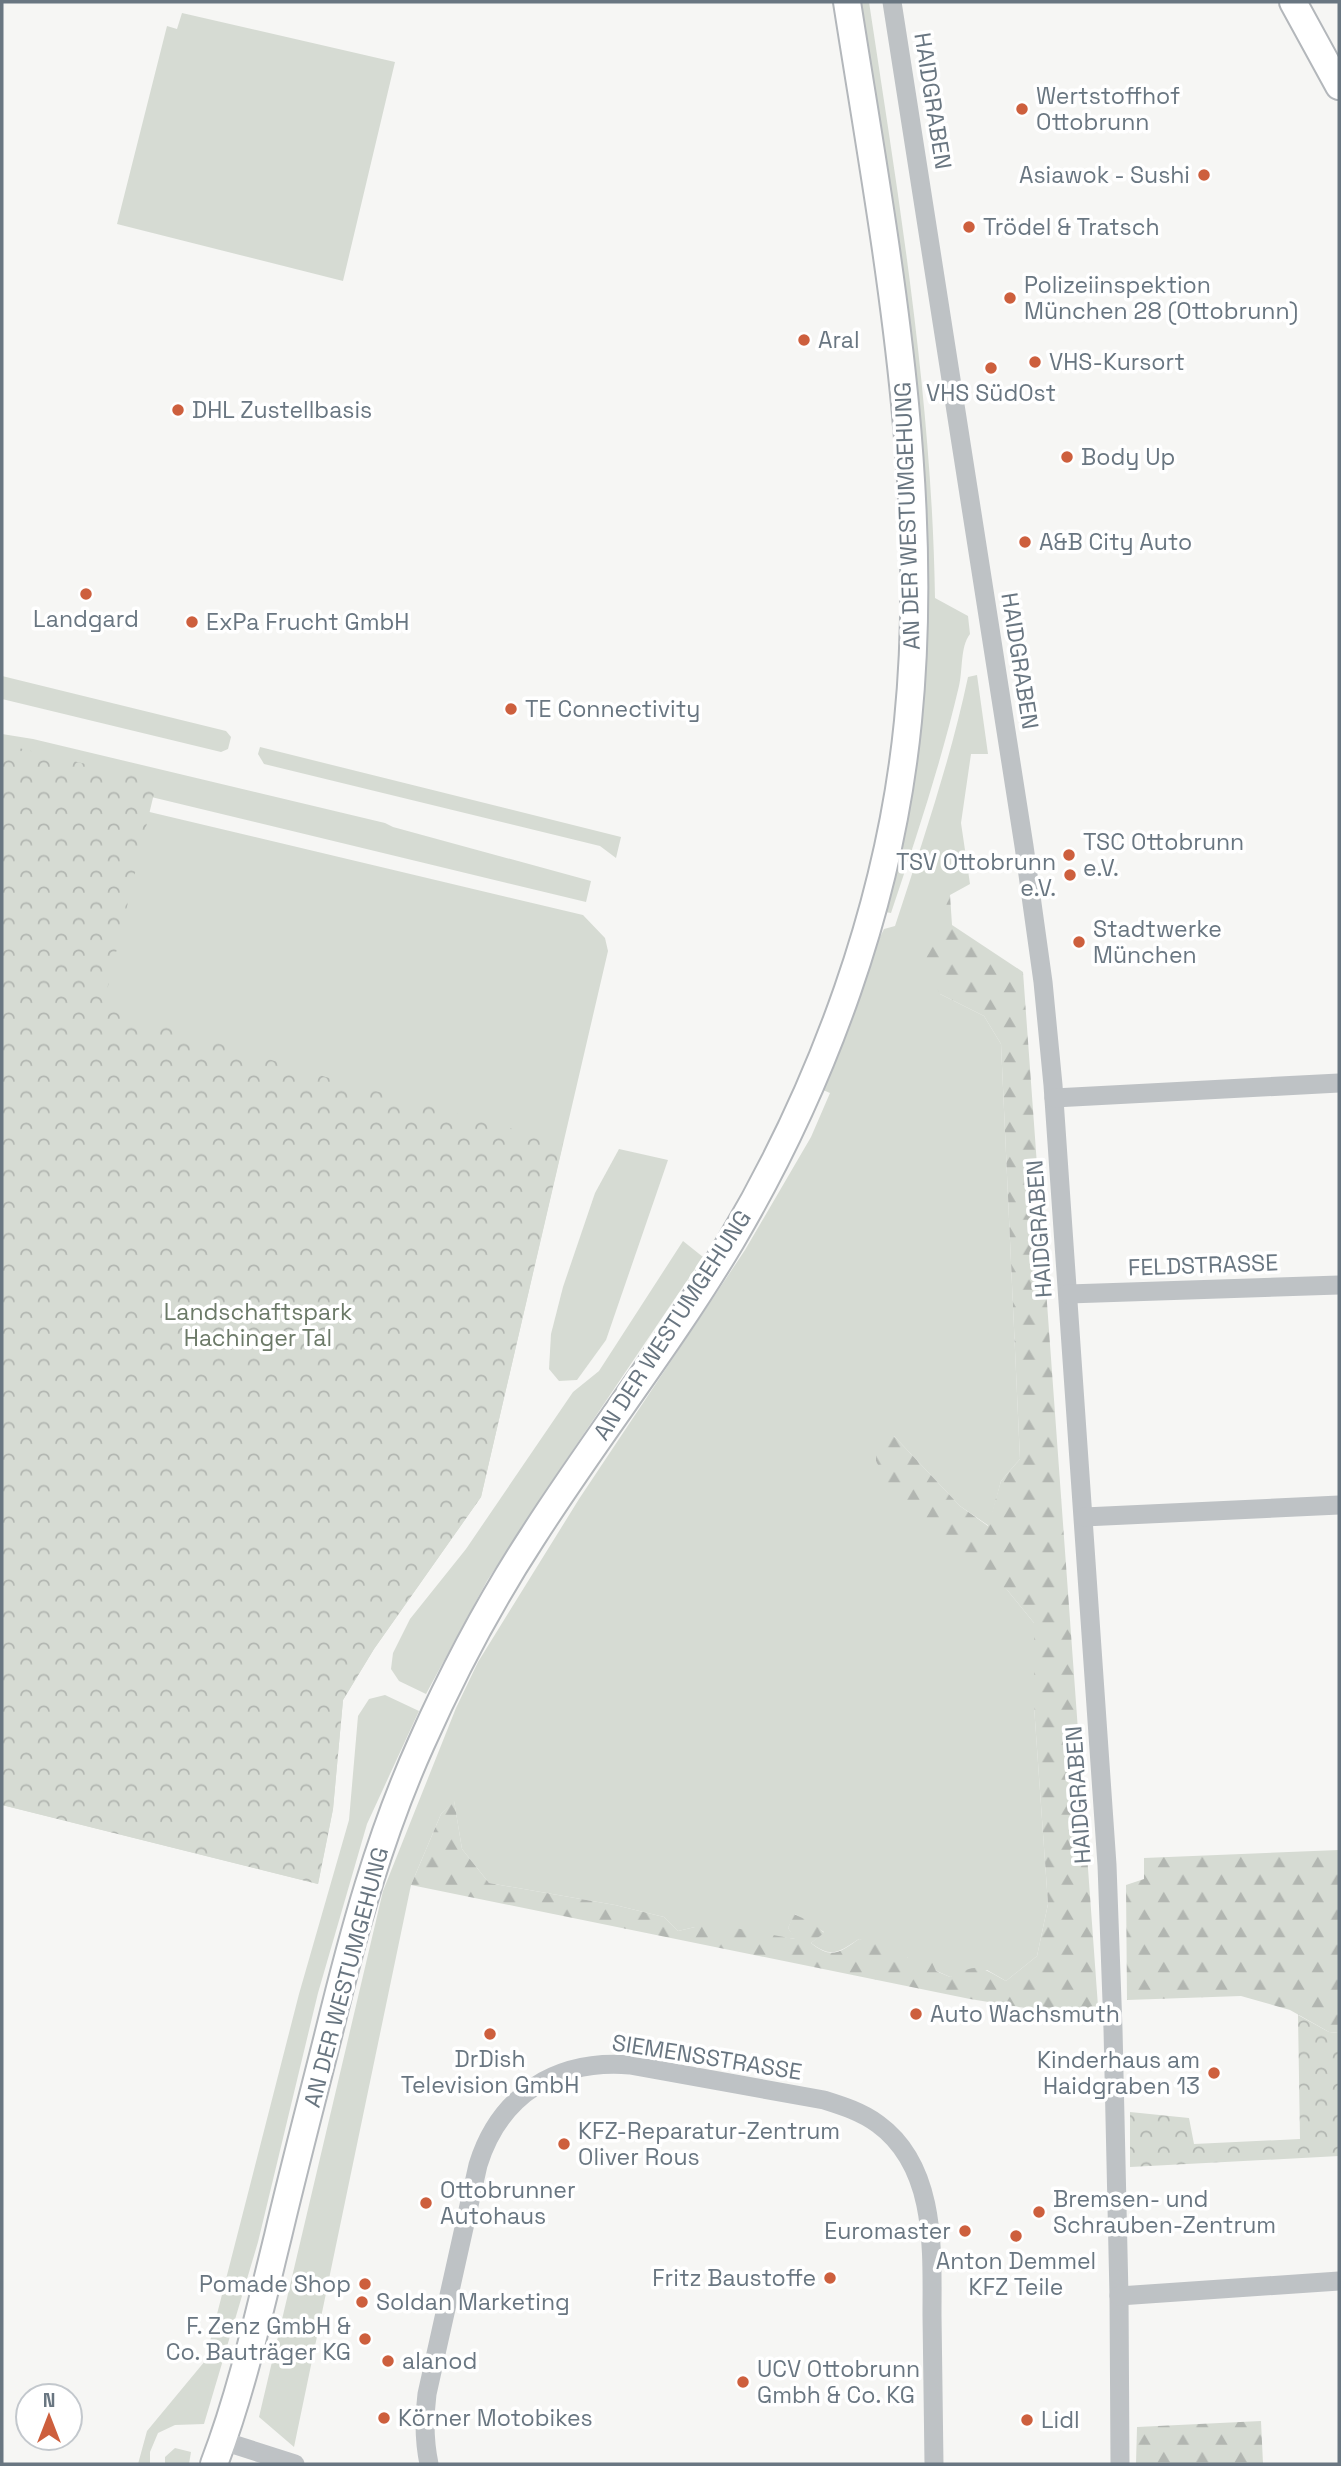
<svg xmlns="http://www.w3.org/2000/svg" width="1341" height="2466" viewBox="0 0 1341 2466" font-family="'Space Grotesk',sans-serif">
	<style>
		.grass { fill: #d6dbd3 }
		.forest { fill: url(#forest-firs) }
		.park { fill: url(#park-crowns) }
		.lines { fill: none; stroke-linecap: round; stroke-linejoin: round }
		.secondary-casing { stroke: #b3b7bb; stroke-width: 30 }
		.minor { stroke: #bec2c5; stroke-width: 19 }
		.secondary { stroke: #fff; stroke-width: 26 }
		.poi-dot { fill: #cd5f3d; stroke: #fff; stroke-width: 2.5 }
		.labels { text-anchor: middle; stroke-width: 7; stroke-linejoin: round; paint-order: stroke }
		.poi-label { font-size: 23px; fill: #697681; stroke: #fff; text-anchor: start }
		.street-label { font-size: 23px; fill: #697681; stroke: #fff }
		.park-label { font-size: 23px; fill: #6b7967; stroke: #fff }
	</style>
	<defs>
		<pattern id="forest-firs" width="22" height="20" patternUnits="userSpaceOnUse" patternTransform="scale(1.75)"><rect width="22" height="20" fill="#d6dbd3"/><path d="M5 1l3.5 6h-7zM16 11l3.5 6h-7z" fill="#b2b6b1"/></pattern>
		<pattern id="park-crowns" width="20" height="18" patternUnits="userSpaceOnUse" patternTransform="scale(1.75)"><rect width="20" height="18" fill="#d6dbd3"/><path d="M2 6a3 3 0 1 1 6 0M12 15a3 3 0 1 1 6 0" fill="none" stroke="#b2b6b1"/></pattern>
	</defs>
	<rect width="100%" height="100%" fill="#f6f6f4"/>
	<!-- grass -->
	<g class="grass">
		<path d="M 857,2 L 869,2 C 899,201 932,397 935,598 L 968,616 L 970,634 C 960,647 963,670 959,686 C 941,763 916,838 891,913 L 885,912 L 898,861 L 921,666 Z"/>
		<path d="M 182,13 L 395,62 L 343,281 L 117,224 L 167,26 L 177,29 Z"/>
		<path d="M 977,675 L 988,754 L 971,754 L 961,823 L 970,884 L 950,895 L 940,994 L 984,1016 L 1001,1044 L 1020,1459 L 1001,1481 L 989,1526 L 960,1506 L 894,1436 L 876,1461 L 1008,1591 L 1034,1623 L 1034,1706 L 1048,1904 L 1037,1956 L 1006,1981 L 987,1970 L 950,1977 L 908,1958 L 859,1939 C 839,1952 832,1959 811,1943 L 824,1932 L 795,1914 L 788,1928 L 796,1939 L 695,1927 L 678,1931 L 664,1917 L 615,1905 L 489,1883 L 462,1849 L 454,1801 L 441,1814 L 411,1885 L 294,2447 L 259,2417 L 383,1891 L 456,1708 L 478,1662 L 579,1499 L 745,1250 L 811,1137 L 830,1093 L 823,1090 L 864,985 L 876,945 L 884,929 L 895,926 C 922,843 950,762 968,677 Z"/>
		<path d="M 2,676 L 226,731 L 231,737 L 228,749 L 221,752 L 2,699 Z"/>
		<path d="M 2,734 L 33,739 L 385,823 L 393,827 L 591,881 L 586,902 L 2,761 Z"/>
		<path d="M 260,747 L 621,837 L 616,858 L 600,846 L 264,764 L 258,754 Z"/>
		<path d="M 2,777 L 583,915 L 605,938 L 608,951 L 481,1497 L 374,1649 L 343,1700 L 333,1809 L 318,1884 L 2,1805 Z"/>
		<path d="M 619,1149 L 668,1160 L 606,1340 L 577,1380 L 559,1381 L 549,1369 L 551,1334 L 563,1287 L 595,1193 Z"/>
		<path d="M 683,1241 L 703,1257 L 554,1478 L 487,1581 L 426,1694 L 399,1681 L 391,1669 L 393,1653 L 410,1619 L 466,1549 L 573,1392 L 599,1371 Z"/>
		<path d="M 385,1695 L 419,1711 L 367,1824 L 318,1993 L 258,2242 L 204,2424 L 175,2425 L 158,2433 L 150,2452 L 150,2464 L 138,2464 L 147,2431 L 205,2361 L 299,1994 L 349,1820 L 358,1716 L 369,1699 Z"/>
		<path d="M 175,2448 L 191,2452 L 189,2464 L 165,2464 L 165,2457 Z"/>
	</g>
	<!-- forest -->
	<g class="forest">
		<path d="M 950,895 L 952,925 L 1023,972 L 1099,2020 L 970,1999 L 411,1885 L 441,1814 L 454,1800 L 462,1849 L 489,1883 L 615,1905 L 664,1917 L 678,1931 L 695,1927 L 702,1922 L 795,1939 L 788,1928 L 794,1914 L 815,1924 L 824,1933 L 811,1943 C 832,1960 840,1952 859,1939 L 893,1945 L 908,1958 L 929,1956 L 936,1971 L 950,1977 C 980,1963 977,1965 1006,1981 L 1037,1956 L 1048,1904 L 1034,1706 L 1034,1623 L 1008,1591 L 900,1507 L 876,1461 L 876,1440 L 894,1436 L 960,1506 L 988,1526 L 1001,1481 L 1020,1459 L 1001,1044 L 984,1016 L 940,994 L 925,960 Z"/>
		<path d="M 1339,1850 L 1339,2033 L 1329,2032 L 1290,2010 L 1241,1996 L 1127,2000 L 1126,1885 L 1144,1879 L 1144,1858 Z"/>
		<path d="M 1261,2421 L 1263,2464 L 1136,2464 L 1137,2427 Z"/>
	</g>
	<!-- park -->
	<g class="park">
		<path d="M 2,744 L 157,781 L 103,1007 L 329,1078 L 563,1143 L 481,1497 L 374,1649 L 343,1700 L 333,1809 L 318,1884 L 2,1805 Z"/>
		<path d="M 1298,2015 L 1329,2032 L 1339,2033 L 1339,2156 L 1130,2167 L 1130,2112 L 1189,2118 L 1194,2144 L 1300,2139 Z"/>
	</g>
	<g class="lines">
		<defs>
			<g id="secondary">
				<path d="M 1293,2 L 1339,86"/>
				<path d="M 214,2464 C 242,2391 259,2313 278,2236 C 294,2168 312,2100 329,2032 C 353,1934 379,1837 421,1744 C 453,1672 490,1602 533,1536 C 597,1436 671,1342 731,1241 C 824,1083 890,903 908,721 C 932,481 884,238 847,2"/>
			</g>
		</defs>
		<!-- secondary casing -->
		<use href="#secondary" class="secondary-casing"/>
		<!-- minor -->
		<g class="minor">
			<path d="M 892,2 L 1024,846 L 1043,982 L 1053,1085 L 1107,1865 L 1113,2029 L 1119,2296 L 1120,2464"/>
			<path d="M 1054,1098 L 1339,1083"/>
			<path d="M 1068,1294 L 1339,1285"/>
			<path d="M 1084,1517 L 1339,1505"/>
			<path d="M 1119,2296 L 1339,2281"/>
			<path d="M 223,2441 L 295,2464"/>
			<path d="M 429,2464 C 424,2440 424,2418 427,2394 L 478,2165 C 500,2094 558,2059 630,2065 L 824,2100 C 843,2106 862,2112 878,2124 C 937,2167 932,2250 932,2315 C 933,2365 933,2415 934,2464"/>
		</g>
		<!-- secondary -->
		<use href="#secondary" class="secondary"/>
	</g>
	<!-- markers -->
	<g class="poi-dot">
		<circle cx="1022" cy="109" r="7"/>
		<circle cx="1204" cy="175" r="7"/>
		<circle cx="969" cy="227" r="7"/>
		<circle cx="1010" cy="298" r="7"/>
		<circle cx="804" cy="340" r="7"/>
		<circle cx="1035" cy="362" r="7"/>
		<circle cx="991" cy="368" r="7"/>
		<circle cx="178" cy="410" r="7"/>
		<circle cx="1067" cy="457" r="7"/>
		<circle cx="1025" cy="542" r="7"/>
		<circle cx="86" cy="594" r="7"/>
		<circle cx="192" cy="622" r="7"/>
		<circle cx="511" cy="709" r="7"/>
		<circle cx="1069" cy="855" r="7"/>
		<circle cx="1070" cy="875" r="7"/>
		<circle cx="1079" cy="942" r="7"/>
		<circle cx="916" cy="2014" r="7"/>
		<circle cx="490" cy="2034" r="7"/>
		<circle cx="1214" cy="2073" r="7"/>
		<circle cx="564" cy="2144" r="7"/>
		<circle cx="426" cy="2203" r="7"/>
		<circle cx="1039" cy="2212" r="7"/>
		<circle cx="965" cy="2231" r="7"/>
		<circle cx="1016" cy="2236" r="7"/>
		<circle cx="830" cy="2278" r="7"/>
		<circle cx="365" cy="2284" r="7"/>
		<circle cx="362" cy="2302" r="7"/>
		<circle cx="365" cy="2339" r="7"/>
		<circle cx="388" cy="2361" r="7"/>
		<circle cx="743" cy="2382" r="7"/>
		<circle cx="384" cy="2418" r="7"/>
		<circle cx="1027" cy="2420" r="7"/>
	</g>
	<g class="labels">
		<!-- poi labels -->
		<g class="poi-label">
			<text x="1036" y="104">Wertstoffhof<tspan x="1036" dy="26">Ottobrunn</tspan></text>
			<text x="1190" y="183" text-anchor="end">Asiawok - Sushi</text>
			<text x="983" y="235">Trödel &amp; Tratsch</text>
			<text x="1024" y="293">Polizeiinspektion<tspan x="1024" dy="26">München 28 (Ottobrunn)</tspan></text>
			<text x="818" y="348">Aral</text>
			<text x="1049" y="370">VHS-Kursort</text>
			<text x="991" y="401" text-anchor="middle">VHS SüdOst</text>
			<text x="192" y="418">DHL Zustellbasis</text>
			<text x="1081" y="465">Body Up</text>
			<text x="1039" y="550">A&amp;B City Auto</text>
			<text x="86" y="627" text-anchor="middle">Landgard</text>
			<text x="206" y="630">ExPa Frucht GmbH</text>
			<text x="525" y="717">TE Connectivity</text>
			<text x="1083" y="850">TSC Ottobrunn<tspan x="1083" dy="26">e.V.</tspan></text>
			<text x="1056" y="870" text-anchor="end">TSV Ottobrunn<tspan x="1056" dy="26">e.V.</tspan></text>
			<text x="1093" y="937">Stadtwerke<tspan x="1093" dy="26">München</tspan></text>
			<text x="930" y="2022">Auto Wachsmuth</text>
			<text x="490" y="2067" text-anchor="middle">DrDish<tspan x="490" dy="26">Television GmbH</tspan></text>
			<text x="1200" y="2068" text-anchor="end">Kinderhaus am<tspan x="1200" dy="26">Haidgraben 13</tspan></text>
			<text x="578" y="2139">KFZ-Reparatur-Zentrum<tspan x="578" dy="26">Oliver Rous</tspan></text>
			<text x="440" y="2198">Ottobrunner<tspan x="440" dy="26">Autohaus</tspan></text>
			<text x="1053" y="2207">Bremsen- und<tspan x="1053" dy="26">Schrauben-Zentrum</tspan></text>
			<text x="951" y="2239" text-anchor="end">Euromaster</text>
			<text x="1016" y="2269" text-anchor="middle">Anton Demmel<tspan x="1016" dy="26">KFZ Teile</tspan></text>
			<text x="816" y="2286" text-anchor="end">Fritz Baustoffe</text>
			<text x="351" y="2292" text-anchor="end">Pomade Shop</text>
			<text x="376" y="2310">Soldan Marketing</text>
			<text x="351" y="2334" text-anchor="end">F. Zenz GmbH &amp;<tspan x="351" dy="26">Co. Bauträger KG</tspan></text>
			<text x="402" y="2369">alanod</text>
			<text x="757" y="2377">UCV Ottobrunn<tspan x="757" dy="26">Gmbh &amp; Co. KG</tspan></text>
			<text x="398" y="2426">Körner Motobikes</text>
			<text x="1041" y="2428">Lidl</text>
		</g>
		<!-- street labels -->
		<g class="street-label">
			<text transform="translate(933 101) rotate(81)" y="8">HAIDGRABEN</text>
			<text transform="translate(907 516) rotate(-92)" y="8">AN DER WESTUMGEHUNG</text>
			<text transform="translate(1020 661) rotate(81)" y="8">HAIDGRABEN</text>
			<text transform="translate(1039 1229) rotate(-94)" y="8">HAIDGRABEN</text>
			<text transform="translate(1203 1265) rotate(-2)" y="8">FELDSTRASSE</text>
			<text transform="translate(672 1325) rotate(-57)" y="8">AN DER WESTUMGEHUNG</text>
			<text transform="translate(1078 1795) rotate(-94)" y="8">HAIDGRABEN</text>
			<text transform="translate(346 1977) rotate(-75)" y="8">AN DER WESTUMGEHUNG</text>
			<text transform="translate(707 2057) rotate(9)" y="8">SIEMENSSTRASSE</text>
		</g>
		<!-- park labels -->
		<g class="park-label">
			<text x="258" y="1320">Landschaftspark<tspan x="258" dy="26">Hachinger Tal</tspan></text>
		</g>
	</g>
	<!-- border -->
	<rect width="1341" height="2466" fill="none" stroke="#697681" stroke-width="7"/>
	<!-- north arrow -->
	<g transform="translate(49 2417)"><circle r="33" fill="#ffffff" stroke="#c3c8cd" stroke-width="2"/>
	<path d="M0-5L12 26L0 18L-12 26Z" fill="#cd5f3d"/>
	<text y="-10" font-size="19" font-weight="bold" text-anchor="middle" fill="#697681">N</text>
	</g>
</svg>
